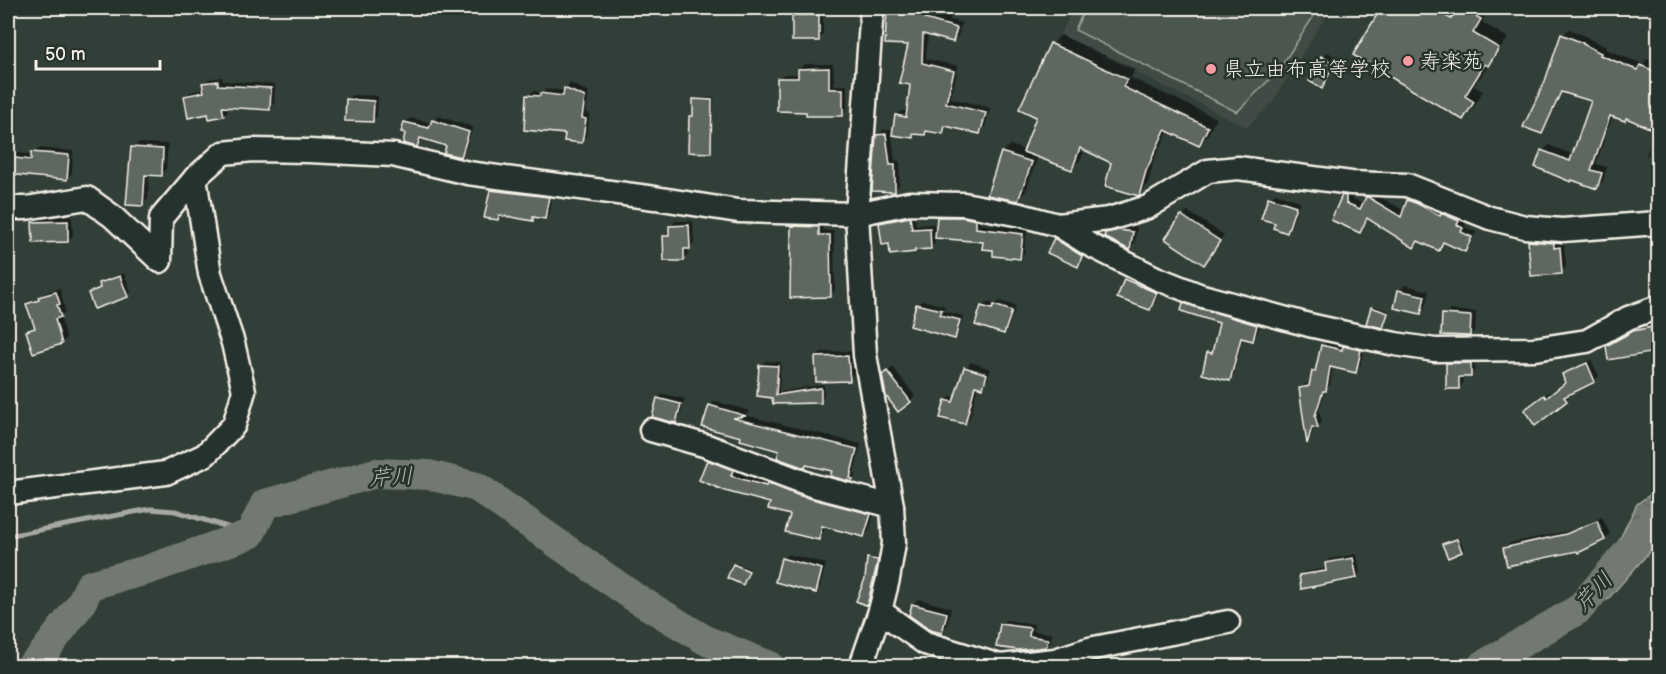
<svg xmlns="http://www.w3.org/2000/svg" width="1666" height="674" viewBox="0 0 1666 674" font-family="'Balsamiq Sans','Klee One',sans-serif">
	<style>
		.built { fill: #404b44 }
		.park { fill: #4c564f; stroke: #a0a49c; stroke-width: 1.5 }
		.water { fill: url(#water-waves); stroke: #a6a9a1; stroke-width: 1.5 }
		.shadow { fill: #0007 }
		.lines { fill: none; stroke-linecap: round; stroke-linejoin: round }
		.stream { stroke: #a6a9a1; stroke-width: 5 }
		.river { stroke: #727972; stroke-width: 30 }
		.building { fill: #5f6861; stroke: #f4f1e8; stroke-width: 1.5 }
		.minor-casing { stroke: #f4f1e8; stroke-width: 27 }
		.minor { stroke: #26332d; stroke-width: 22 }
		.poi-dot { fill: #ff9aa2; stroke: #26332d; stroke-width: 2 }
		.labels { text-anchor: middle; stroke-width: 5; stroke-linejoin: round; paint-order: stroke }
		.poi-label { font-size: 21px; fill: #f4f1e8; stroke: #26332d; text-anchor: start }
		.water-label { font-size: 22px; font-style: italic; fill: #babbb3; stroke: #26332d }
	</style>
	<defs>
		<pattern id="water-waves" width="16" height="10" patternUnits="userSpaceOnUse" patternTransform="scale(1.5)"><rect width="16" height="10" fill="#727972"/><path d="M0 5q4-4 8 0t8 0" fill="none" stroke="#60635e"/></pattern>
	</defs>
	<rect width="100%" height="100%" fill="#323e38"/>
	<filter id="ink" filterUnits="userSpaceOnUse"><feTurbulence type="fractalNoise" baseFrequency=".0167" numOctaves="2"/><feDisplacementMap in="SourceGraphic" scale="12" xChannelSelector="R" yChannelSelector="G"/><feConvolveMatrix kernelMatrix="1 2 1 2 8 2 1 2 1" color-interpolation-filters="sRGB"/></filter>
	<g filter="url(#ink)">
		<!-- built -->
		<path class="built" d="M 1073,8 L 1331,8 L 1272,103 L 1247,127 L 1060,35 Z"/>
		<!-- park -->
		<path class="park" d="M 1085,8 L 1319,8 L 1278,71 L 1237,112 L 1075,30 Z"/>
		<!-- water -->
		<path class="water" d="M 1658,489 L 1658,542 L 1607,600 L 1602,575 L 1637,504 Z"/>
		<!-- shadow -->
		<g class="shadow">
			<path d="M 920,8 L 953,8 L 950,20 L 962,23 L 958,36 L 953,41 L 928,33 L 926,59 L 958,66 L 951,98 L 990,108 L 985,128 L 980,133 L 948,125 L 943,133 L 928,130 L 925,134 L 916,133 L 912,136 L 896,116 L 901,111 L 908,111 Z"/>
			<path d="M 1383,8 L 1490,8 L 1482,22 L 1508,38 L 1474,86 L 1483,91 L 1473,108 L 1463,118 L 1355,54 Z"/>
			<path d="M 799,11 L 823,11 L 823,34 L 818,39 L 794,16 Z"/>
			<path d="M 1569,29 L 1588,37 L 1588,38 L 1606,47 L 1605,49 L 1643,64 L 1647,59 L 1658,64 L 1658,144 L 1645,158 L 1656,130 L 1626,117 L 1613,115 L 1596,164 L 1607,167 L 1603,181 L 1597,187 L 1543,151 L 1549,145 L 1574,155 L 1593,100 L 1563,91 L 1547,126 L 1541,132 L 1546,81 L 1563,35 Z"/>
			<path d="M 1061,35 L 1135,69 L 1131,78 L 1216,118 L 1208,135 L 1199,144 L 1169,130 L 1154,160 L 1148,184 L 1139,194 L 1113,162 L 1085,149 L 1081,159 L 1072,168 L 1038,156 L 1026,191 L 1018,199 L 1002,152 L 1010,145 L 1025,150 L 1038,117 L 1052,44 Z"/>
			<path d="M 1328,52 L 1338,59 L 1326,82 L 1321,87 L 1311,80 L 1323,56 Z"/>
			<path d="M 804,64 L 833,64 L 834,85 L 847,85 L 847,109 L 842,114 L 779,79 L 784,74 L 799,74 L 799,69 Z"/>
			<path d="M 222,77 L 223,81 L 275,84 L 274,104 L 269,108 L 227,106 L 228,111 L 223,115 L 209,112 L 186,97 L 190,92 L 205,89 L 204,84 L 209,79 Z"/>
			<path d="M 570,83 L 589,92 L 586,113 L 590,114 L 586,137 L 581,142 L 567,132 L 528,96 L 533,91 L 544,92 L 546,89 L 565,91 Z"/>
			<path d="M 352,95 L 378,96 L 377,116 L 372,121 L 347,100 Z"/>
			<path d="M 697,98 L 714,98 L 712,149 L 710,151 L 690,117 L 694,115 L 695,100 Z"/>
			<path d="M 438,116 L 473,127 L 465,151 L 460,156 L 448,145 L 423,137 L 417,145 L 407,132 L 405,123 L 410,118 L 432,123 Z"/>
			<path d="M 883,130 L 891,130 L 895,161 L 900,161 L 899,185 L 894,190 L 878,136 Z"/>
			<path d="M 138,143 L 168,144 L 166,169 L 161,174 L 149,173 L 148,199 L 143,204 L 133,148 Z"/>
			<path d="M 38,148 L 73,151 L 72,173 L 67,178 L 8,172 L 8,151 L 33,155 Z"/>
			<path d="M 496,185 L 553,193 L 550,213 L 545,218 L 535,216 L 532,219 L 503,214 L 498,219 L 491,190 Z"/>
			<path d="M 1348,191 L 1351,192 L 1351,198 L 1364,204 L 1373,193 L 1405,211 L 1408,201 L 1413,196 L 1462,216 L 1460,220 L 1466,223 L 1465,227 L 1476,232 L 1470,245 L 1465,250 L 1445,241 L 1439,249 L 1419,240 L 1414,246 L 1369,217 L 1360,232 L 1333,219 L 1343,196 Z"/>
			<path d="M 1275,193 L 1300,201 L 1291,226 L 1286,232 L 1276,222 L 1270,198 Z"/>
			<path d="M 1187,211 L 1224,235 L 1204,263 L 1167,239 Z"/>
			<path d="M 914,213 L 916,225 L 934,224 L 935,243 L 930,248 L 890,243 L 881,224 L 885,219 Z"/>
			<path d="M 943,213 L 981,215 L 980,224 L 1027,229 L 1024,253 L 1019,258 L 995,249 L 985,241 L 938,218 Z"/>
			<path d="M 72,216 L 73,236 L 67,241 L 34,222 L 39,217 Z"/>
			<path d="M 675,221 L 693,221 L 694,243 L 688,248 L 688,254 L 683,259 L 665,237 Z"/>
			<path d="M 798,221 L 823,222 L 823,230 L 834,231 L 835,290 L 830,295 L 793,226 Z"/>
			<path d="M 1125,226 L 1137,227 L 1135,243 L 1130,248 L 1107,234 L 1112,228 Z"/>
			<path d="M 1060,234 L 1086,251 L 1077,265 L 1055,239 Z"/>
			<path d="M 1535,236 L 1558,238 L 1559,243 L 1564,243 L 1566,267 L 1561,272 L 1530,241 Z"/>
			<path d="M 124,273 L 131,292 L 127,296 L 89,293 L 101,286 L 100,284 L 104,280 Z"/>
			<path d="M 1130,275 L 1161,288 L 1155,303 L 1150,308 L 1125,280 Z"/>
			<path d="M 1405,285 L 1429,291 L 1425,308 L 1420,313 L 1399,291 Z"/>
			<path d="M 60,288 L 65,311 L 60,316 L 66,338 L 62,343 L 28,331 L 35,326 L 28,305 L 45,293 Z"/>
			<path d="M 1189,299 L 1261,320 L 1257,335 L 1252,339 L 1243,337 L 1234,374 L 1230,379 L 1209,353 L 1214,348 L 1221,322 L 1185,304 Z"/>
			<path d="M 922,300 L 945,306 L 944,311 L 963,316 L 959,332 L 954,337 L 918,305 Z"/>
			<path d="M 1000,301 L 1016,306 L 1008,328 L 1003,333 L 982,307 L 987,302 L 996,304 Z"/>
			<path d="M 1375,306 L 1389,311 L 1383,326 L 1372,308 Z"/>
			<path d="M 1449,310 L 1476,312 L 1475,330 L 1470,335 L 1443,315 Z"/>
			<path d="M 1657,323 L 1658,348 L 1656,351 L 1607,347 L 1612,341 L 1640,326 Z"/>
			<path d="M 1327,341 L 1346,346 L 1349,342 L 1365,346 L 1360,367 L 1355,371 L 1333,366 L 1330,385 L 1326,389 L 1319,410 L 1322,422 L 1317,426 L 1314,426 L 1311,437 L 1308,440 L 1300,388 L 1305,384 L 1311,383 L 1313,372 L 1317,368 L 1323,346 Z"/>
			<path d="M 853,351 L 854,374 L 849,379 L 816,357 L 821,352 Z"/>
			<path d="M 1453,359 L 1475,359 L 1475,370 L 1470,375 L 1463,375 L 1463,383 L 1458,388 L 1448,364 Z"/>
			<path d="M 1591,360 L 1599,376 L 1594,381 L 1569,393 L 1571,395 L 1566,400 L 1535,423 L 1530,405 L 1549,392 L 1551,395 L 1567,383 L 1563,375 L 1568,370 Z"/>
			<path d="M 765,361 L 781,362 L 779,392 L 824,384 L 824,397 L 820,401 L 774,402 L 761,365 Z"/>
			<path d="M 971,362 L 991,369 L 987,381 L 982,386 L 978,385 L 970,417 L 965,423 L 946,401 L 951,396 L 957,397 L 966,368 Z"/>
			<path d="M 893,367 L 915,396 L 910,401 L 884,375 Z"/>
			<path d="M 663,394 L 685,399 L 680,416 L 675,421 L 658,399 Z"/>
			<path d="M 715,401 L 750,411 L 745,415 L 861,444 L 854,473 L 857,475 L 852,480 L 834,470 L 743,436 L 710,406 Z"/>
			<path d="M 713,456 L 737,465 L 735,471 L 875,510 L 869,531 L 864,536 L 825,525 L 823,533 L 818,538 L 792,514 L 772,502 L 726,489 L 708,461 Z"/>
			<path d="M 1602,517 L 1610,534 L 1605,539 L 1505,548 L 1510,543 L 1573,530 Z"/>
			<path d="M 1459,538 L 1464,549 L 1449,556 L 1446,543 Z"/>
			<path d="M 788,554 L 826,564 L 820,587 L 815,592 L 783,559 Z"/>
			<path d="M 1357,554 L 1360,573 L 1356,577 L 1300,576 L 1304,572 L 1327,568 L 1326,563 L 1330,559 Z"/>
			<path d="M 871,557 L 879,558 L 867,604 L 866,579 L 869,559 Z"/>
			<path d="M 736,563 L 750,569 L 743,583 L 734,565 Z"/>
			<path d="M 918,599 L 951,608 L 947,626 L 941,631 L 911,614 L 913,604 Z"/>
			<path d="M 1006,620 L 1034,624 L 1033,631 L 1052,634 L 1051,641 L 1046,646 L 1001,625 Z"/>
		</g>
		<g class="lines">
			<!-- stream -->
			<path class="stream" d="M 8,536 L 150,509 L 175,511 L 250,534"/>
			<!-- river -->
			<g class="river">
				<path d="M 31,666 L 39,659 L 80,605 L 90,585 L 147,570 L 250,534 L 265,504 L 376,473 L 429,475 L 477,487 L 634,597 L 707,641 L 770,666"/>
				<path d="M 1482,666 L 1579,609 L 1658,517"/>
			</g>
		</g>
		<!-- building -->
		<g class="building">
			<path d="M 887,8 L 927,8 L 925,19 L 957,28 L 953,42 L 923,34 L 922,63 L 954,71 L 946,103 L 986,113 L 980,134 L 945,126 L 943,134 L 926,131 L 925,135 L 913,134 L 913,138 L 892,135 L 895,115 L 906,117 L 910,85 L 899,83 L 908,45 L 885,44 Z"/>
			<path d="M 1381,8 L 1432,8 L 1451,19 L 1458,8 L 1461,8 L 1481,19 L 1473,33 L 1499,48 L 1488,66 L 1485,64 L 1465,96 L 1474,102 L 1463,120 L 1353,55 Z"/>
			<rect x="792" y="15" width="27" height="26"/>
			<path d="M 1561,34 L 1583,43 L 1583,44 L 1601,53 L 1600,55 L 1637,70 L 1640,65 L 1659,73 L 1659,132 L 1626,118 L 1625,121 L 1610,116 L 1591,170 L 1602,173 L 1597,189 L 1572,180 L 1571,182 L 1535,167 L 1541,150 L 1570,161 L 1591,101 L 1561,92 L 1542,134 L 1523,127 L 1545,81 Z"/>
			<path d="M 1050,43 L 1127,79 L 1123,87 L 1208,127 L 1199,146 L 1165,130 L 1146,171 L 1139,196 L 1105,186 L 1111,163 L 1080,148 L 1072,170 L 1023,152 L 1036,117 L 1019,109 Z"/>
			<path d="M 1321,56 L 1334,64 L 1322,89 L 1309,81 Z"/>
			<path d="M 829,68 L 829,89 L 843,89 L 843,116 L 806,116 L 806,112 L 777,111 L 777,78 L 798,78 L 798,69 Z"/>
			<path d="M 218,81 L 218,85 L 271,88 L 270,110 L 222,107 L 224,116 L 209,119 L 208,114 L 188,118 L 184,96 L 204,92 L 202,83 Z"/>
			<path d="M 564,88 L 585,97 L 582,118 L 586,119 L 582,143 L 564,141 L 565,134 L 524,130 L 526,95 L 540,96 L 540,93 L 563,96 Z"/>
			<path d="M 346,99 L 374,101 L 373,122 L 345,121 Z"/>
			<path d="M 693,99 L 712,100 L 711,153 L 688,152 L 689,116 L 693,116 Z"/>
			<path d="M 432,120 L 469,132 L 461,157 L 444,153 L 446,146 L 420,138 L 417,147 L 403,143 L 405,133 L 401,132 L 404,122 L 429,128 Z"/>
			<path d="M 886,134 L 890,165 L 895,165 L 895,192 L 872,191 L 876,135 Z"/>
			<path d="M 131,147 L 163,149 L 162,176 L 145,175 L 143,206 L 126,205 Z"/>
			<path d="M 31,152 L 69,155 L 67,180 L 8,174 L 8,157 L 31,160 Z"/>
			<path d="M 1001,152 L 1032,162 L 1018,201 L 987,195 Z"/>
			<path d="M 490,190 L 549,197 L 545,219 L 533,217 L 533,221 L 499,215 L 498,220 L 484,218 Z"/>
			<path d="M 1342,195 L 1346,196 L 1346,203 L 1360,209 L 1366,197 L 1368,197 L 1401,217 L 1407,200 L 1418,204 L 1440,216 L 1441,213 L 1459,221 L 1457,225 L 1463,228 L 1461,232 L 1472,237 L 1465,252 L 1443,242 L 1439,251 L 1418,241 L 1414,248 L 1367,218 L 1360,233 L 1331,220 Z"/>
			<path d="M 1268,197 L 1296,206 L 1287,233 L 1273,228 L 1275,223 L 1261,219 Z"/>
			<path d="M 1181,215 L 1220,241 L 1204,265 L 1165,239 Z"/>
			<path d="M 910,217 L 912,229 L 930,228 L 931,249 L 915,250 L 915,252 L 890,255 L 889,244 L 882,245 L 879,223 Z"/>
			<path d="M 937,217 L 963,217 L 976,220 L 976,228 L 1023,234 L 1020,259 L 993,256 L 993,250 L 982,249 L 983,242 L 935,238 Z"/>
			<path d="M 68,221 L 68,242 L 33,243 L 32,222 Z"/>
			<path d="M 689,225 L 690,249 L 684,249 L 684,261 L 664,261 L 663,236 L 669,236 L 669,226 Z"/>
			<path d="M 791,226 L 819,227 L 819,235 L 830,235 L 831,297 L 790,298 Z"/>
			<path d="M 1119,230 L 1133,232 L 1130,250 L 1104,237 L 1105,233 Z"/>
			<path d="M 1054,238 L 1082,256 L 1078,267 L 1047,253 Z"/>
			<path d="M 1528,241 L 1554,243 L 1554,248 L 1560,247 L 1562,274 L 1531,276 Z"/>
			<path d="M 120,276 L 128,297 L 94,309 L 88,293 L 100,288 L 99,283 Z"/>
			<path d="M 1124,279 L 1157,293 L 1150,310 L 1117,298 Z"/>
			<path d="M 1398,290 L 1425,296 L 1421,314 L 1394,308 Z"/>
			<path d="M 56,292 L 60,304 L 57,305 L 61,317 L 55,319 L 62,344 L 33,353 L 26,331 L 35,328 L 26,304 L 39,300 L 38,297 Z"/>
			<path d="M 1183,303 L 1257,325 L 1253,341 L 1241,338 L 1230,381 L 1202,374 L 1207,352 L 1212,353 L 1219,323 L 1181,311 Z"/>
			<path d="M 916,304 L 942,310 L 940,315 L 960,320 L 955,339 L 910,326 Z"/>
			<path d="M 994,305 L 1012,311 L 1004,334 L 975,325 L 981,306 L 992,309 Z"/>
			<path d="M 1371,307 L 1388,313 L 1383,328 L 1366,324 Z"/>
			<path d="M 1442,314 L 1471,316 L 1470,336 L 1441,335 Z"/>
			<path d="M 1652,327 L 1656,352 L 1608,360 L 1606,346 L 1633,331 Z"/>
			<path d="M 1321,345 L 1342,350 L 1343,346 L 1361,350 L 1356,373 L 1330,367 L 1326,391 L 1323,391 L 1315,416 L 1318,428 L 1312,427 L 1307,444 L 1299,388 L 1309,386 L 1312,371 L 1315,372 Z"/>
			<path d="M 848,356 L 850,381 L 816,382 L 815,357 Z"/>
			<path d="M 1446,363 L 1471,363 L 1471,377 L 1459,377 L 1459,389 L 1446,389 Z"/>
			<path d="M 1587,363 L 1595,382 L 1564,397 L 1567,401 L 1535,426 L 1524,410 L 1544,395 L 1546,398 L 1565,383 L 1562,374 Z"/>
			<path d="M 759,365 L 778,366 L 776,395 L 821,388 L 821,403 L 773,404 L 772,398 L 757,396 Z"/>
			<path d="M 964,367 L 987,374 L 983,388 L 975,386 L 965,424 L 940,418 L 945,400 L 953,402 Z"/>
			<path d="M 887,371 L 911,402 L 898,412 L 886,396 L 882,375 Z"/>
			<path d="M 657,398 L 681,404 L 676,423 L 652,417 Z"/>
			<path d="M 709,405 L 746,416 L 733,418 L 857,449 L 850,478 L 853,479 L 852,482 L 830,476 L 832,471 L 806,465 L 805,468 L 777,458 L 779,451 L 740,440 L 741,437 L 702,427 Z"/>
			<path d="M 707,460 L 733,470 L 731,476 L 766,486 L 767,483 L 797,495 L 871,514 L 864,537 L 822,526 L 819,540 L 785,532 L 790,515 L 768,509 L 770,503 L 725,491 L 699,480 Z"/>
			<path d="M 1597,521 L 1605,540 L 1578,553 L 1577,551 L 1507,566 L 1503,548 L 1566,534 Z"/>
			<path d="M 1457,539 L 1462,552 L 1448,558 L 1442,544 Z"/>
			<path d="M 781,558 L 822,569 L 816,593 L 775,582 Z"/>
			<path d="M 867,558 L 878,560 L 867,606 L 856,601 L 865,579 Z"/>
			<path d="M 1353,558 L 1357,578 L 1301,589 L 1299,575 L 1326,571 L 1325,563 Z"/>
			<path d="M 733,564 L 749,571 L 743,585 L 727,578 Z"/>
			<path d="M 912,604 L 947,613 L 942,633 L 930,630 L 909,615 Z"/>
			<path d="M 1000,624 L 1030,628 L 1029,636 L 1048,639 L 1046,647 L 1018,650 L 996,647 Z"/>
		</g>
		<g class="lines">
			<defs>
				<g id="minor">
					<path d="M 8,208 L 26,208 L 87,198 L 112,216 L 160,261 L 161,218 L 195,178 L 223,153 L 253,150 L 309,151 L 393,155 L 468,173 L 655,198 L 738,211 L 857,214 L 909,203 L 964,204 L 1021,215 L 1058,225 L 1090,245 L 1156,278 L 1199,295 L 1309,325 L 1395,344 L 1435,350 L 1535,349 L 1587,341 L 1628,318 L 1658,307"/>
					<path d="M 1058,225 L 1109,219 L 1148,207 L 1208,171 L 1238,168 L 1351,183 L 1407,185 L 1490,218 L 1525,227 L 1562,230 L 1658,223"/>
					<path d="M 651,430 L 707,446 L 811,485 L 892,506"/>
					<path d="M 8,493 L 166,473 L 205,455 L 234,425 L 244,391 L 233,343 L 210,274 L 195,178"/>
					<path d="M 880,611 L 925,643 L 1000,666 L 1055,660 L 1089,649 L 1228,622"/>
					<path d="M 861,666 L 880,611 L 888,579 L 894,543 L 892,506 L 865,355 L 857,214 L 872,8"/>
				</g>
			</defs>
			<!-- minor casing -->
			<use href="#minor" class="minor-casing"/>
			<!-- minor -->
			<use href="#minor" class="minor"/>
		</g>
	</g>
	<!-- markers -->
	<g class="poi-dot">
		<circle cx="1408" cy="61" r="6"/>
		<circle cx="1211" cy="69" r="6"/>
	</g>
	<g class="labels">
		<!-- poi labels -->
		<g class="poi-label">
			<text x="1420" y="68">寿楽苑</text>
			<text x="1223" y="76">県立由布高等学校</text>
		</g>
		<!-- water labels -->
		<g class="water-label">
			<text transform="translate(391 476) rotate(-3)" y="8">芹川</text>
			<text transform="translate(1593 591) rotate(-46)" y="8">芹川</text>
		</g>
	</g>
	<!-- margin -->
	<rect width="1666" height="674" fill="none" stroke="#26332d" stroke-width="30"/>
	<rect x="15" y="15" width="1636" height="644" fill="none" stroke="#f4f1e8" stroke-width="2" filter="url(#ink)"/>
	<!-- scale -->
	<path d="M36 60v9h124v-9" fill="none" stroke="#f4f1e8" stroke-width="3"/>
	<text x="45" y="60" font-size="18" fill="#f4f1e8" stroke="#26332d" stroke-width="4.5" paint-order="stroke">50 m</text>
</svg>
